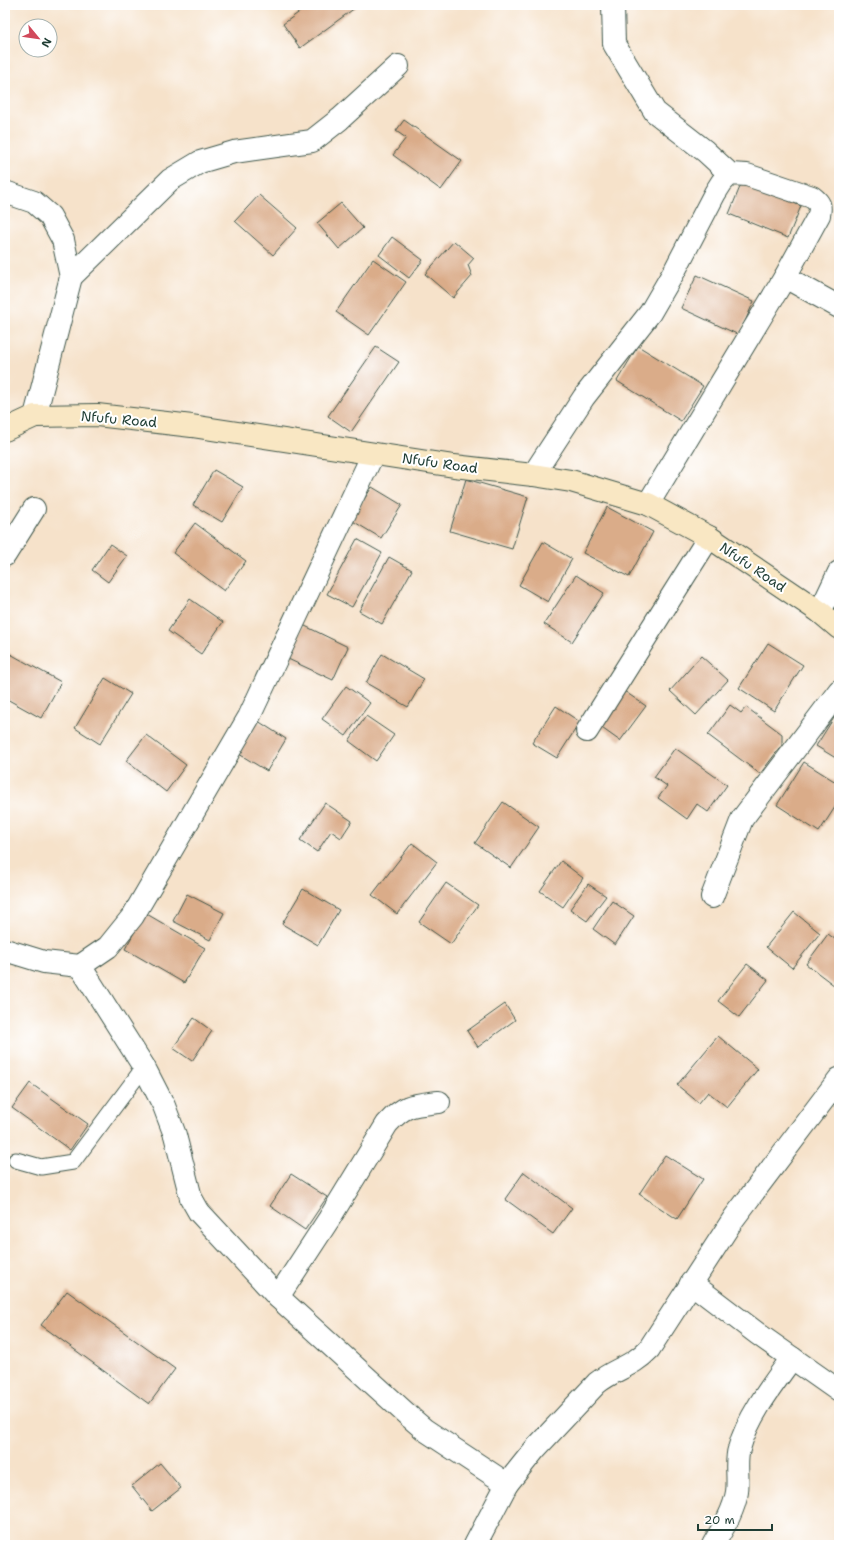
<svg xmlns="http://www.w3.org/2000/svg" width="844" height="1550" viewBox="0 0 844 1550" font-family="'Shantell Sans',sans-serif">
	<style>
		.building { fill: #daac89 }
		.lines { fill: none; stroke-linecap: round; stroke-linejoin: round }
		.lane-casing { stroke: #3f564a; stroke-width: 17 }
		.street-casing { stroke: #3f564a; stroke-width: 24 }
		.secondary-casing { stroke: #3f564a; stroke-width: 24 }
		.lane { stroke: #fff; stroke-width: 15 }
		.street { stroke: #fff; stroke-width: 22 }
		.secondary { stroke: #f9e7c3; stroke-width: 22 }
		.labels { text-anchor: middle; stroke-width: 4; stroke-linejoin: round; paint-order: stroke }
		.street-label { font-size: 14px; fill: #1f3d34; stroke: #fff }
	</style>
	<rect width="100%" height="100%" fill="#fff"/>
	<filter id="ink" filterUnits="userSpaceOnUse"><feTurbulence type="fractalNoise" baseFrequency=".025" numOctaves="2"/><feDisplacementMap in="SourceGraphic" scale="8" xChannelSelector="R" yChannelSelector="G"/><feConvolveMatrix kernelMatrix="1 2 1 2 8 2 1 2 1" color-interpolation-filters="sRGB"/></filter>
	<filter id="wash" filterUnits="userSpaceOnUse"><feTurbulence type="fractalNoise" baseFrequency=".012" numOctaves="4" result="noise"/><feDisplacementMap in="SourceGraphic" scale="16" xChannelSelector="R" yChannelSelector="G"/><feGaussianBlur stdDeviation="0.9" result="paint"/><feColorMatrix in="noise" values="0 0 0 0 0 0 0 0 0 0 0 0 0 0 0 0 0 1.4 0 .05"/><feComposite in="paint" operator="in"/></filter>
	<g filter="url(#wash)">
		<rect width="100%" height="100%" fill="#f6e2ca"/>
		<g id="blocks">
			<!-- building -->
			<g class="building">
				<path d="M 309,5 L 359,5 L 300,48 L 283,24 Z"/>
				<path d="M 404,120 L 462,161 L 441,190 L 393,155 L 406,138 L 396,131 Z"/>
				<path d="M 742,182 L 801,206 L 788,238 L 729,214 Z"/>
				<path d="M 259,195 L 297,228 L 273,255 L 235,221 Z"/>
				<path d="M 341,203 L 363,228 L 339,249 L 317,223 Z"/>
				<path d="M 392,237 L 423,260 L 409,278 L 379,255 Z"/>
				<path d="M 454,241 L 474,258 L 468,265 L 472,276 L 453,298 L 425,274 Z"/>
				<path d="M 373,259 L 406,282 L 369,335 L 336,312 Z"/>
				<path d="M 697,275 L 754,301 L 739,335 L 681,308 Z"/>
				<path d="M 638,346 L 703,386 L 681,421 L 617,381 Z"/>
				<path d="M 376,347 L 399,362 L 351,432 L 328,416 Z"/>
				<path d="M 214,470 L 243,487 L 222,522 L 193,505 Z"/>
				<path d="M 466,479 L 528,497 L 512,549 L 450,531 Z"/>
				<path d="M 372,487 L 402,505 L 381,538 L 351,520 Z"/>
				<path d="M 607,507 L 653,532 L 629,577 L 583,553 Z"/>
				<path d="M 195,523 L 246,561 L 224,591 L 173,553 Z"/>
				<path d="M 357,539 L 382,553 L 352,607 L 327,594 Z"/>
				<path d="M 543,542 L 572,559 L 548,602 L 519,585 Z"/>
				<path d="M 110,544 L 127,556 L 108,582 L 92,570 Z"/>
				<path d="M 389,557 L 412,570 L 382,624 L 359,611 Z"/>
				<path d="M 576,575 L 604,593 L 572,642 L 544,624 Z"/>
				<path d="M 190,599 L 223,622 L 201,654 L 168,631 Z"/>
				<path d="M 303,625 L 348,647 L 333,680 L 288,659 Z"/>
				<path d="M 768,643 L 803,665 L 774,711 L 739,688 Z"/>
				<path d="M 5,651 L 61,682 L 41,718 L 5,698 Z"/>
				<path d="M 382,654 L 424,679 L 408,707 L 366,683 Z"/>
				<path d="M 701,656 L 728,680 L 696,715 L 670,691 Z"/>
				<path d="M 105,678 L 131,694 L 100,744 L 75,728 Z"/>
				<path d="M 346,686 L 370,703 L 346,736 L 322,719 Z"/>
				<path d="M 624,691 L 646,706 L 620,741 L 599,726 Z"/>
				<path d="M 730,705 L 741,713 L 746,707 L 782,734 L 782,745 L 760,774 L 708,735 Z"/>
				<path d="M 556,706 L 580,722 L 557,758 L 532,743 Z"/>
				<path d="M 839,710 L 839,760 L 816,746 Z"/>
				<path d="M 366,716 L 394,735 L 376,761 L 349,741 Z"/>
				<path d="M 258,721 L 286,739 L 267,771 L 239,754 Z"/>
				<path d="M 146,735 L 186,765 L 166,792 L 126,761 Z"/>
				<path d="M 675,748 L 727,785 L 708,812 L 697,804 L 687,819 L 658,798 L 667,786 L 654,777 Z"/>
				<path d="M 804,762 L 839,784 L 839,801 L 819,832 L 777,805 Z"/>
				<path d="M 503,802 L 539,827 L 511,868 L 475,843 Z"/>
				<path d="M 325,803 L 352,821 L 341,838 L 331,831 L 317,852 L 300,840 Z"/>
				<path d="M 412,843 L 437,862 L 397,914 L 372,895 Z"/>
				<path d="M 561,861 L 583,878 L 563,907 L 540,891 Z"/>
				<path d="M 446,883 L 478,905 L 451,944 L 419,922 Z"/>
				<path d="M 588,884 L 606,896 L 587,921 L 570,909 Z"/>
				<path d="M 303,889 L 339,910 L 318,945 L 282,924 Z"/>
				<path d="M 187,894 L 224,913 L 210,940 L 173,921 Z"/>
				<path d="M 612,901 L 634,916 L 615,945 L 593,929 Z"/>
				<path d="M 794,912 L 820,933 L 792,968 L 766,947 Z"/>
				<path d="M 145,913 L 205,948 L 184,983 L 125,949 Z"/>
				<path d="M 828,934 L 839,942 L 839,989 L 806,964 Z"/>
				<path d="M 747,964 L 768,980 L 739,1017 L 718,1001 Z"/>
				<path d="M 505,1004 L 515,1020 L 478,1047 L 467,1031 Z"/>
				<path d="M 194,1018 L 212,1031 L 192,1061 L 173,1048 Z"/>
				<path d="M 718,1036 L 758,1069 L 727,1107 L 708,1092 L 699,1103 L 677,1085 Z"/>
				<path d="M 30,1083 L 88,1124 L 70,1150 L 12,1108 Z"/>
				<path d="M 665,1155 L 703,1179 L 677,1219 L 639,1194 Z"/>
				<path d="M 524,1172 L 572,1208 L 553,1234 L 505,1199 Z"/>
				<path d="M 291,1174 L 327,1197 L 305,1230 L 270,1206 Z"/>
				<path d="M 67,1291 L 175,1369 L 149,1404 L 41,1325 Z"/>
				<path d="M 160,1463 L 181,1488 L 152,1511 L 132,1486 Z"/>
			</g>
		</g>
	</g>
	<g filter="url(#ink)">
		<use href="#blocks" fill-opacity="0" stroke="#3f564a" stroke-width="1"/>
		<g class="lines">
			<defs>
				<path id="lane" d="M 16,1160 L 41,1167 L 73,1162 L 144,1067"/>
				<g id="street">
					<path d="M 613,5 L 614,44 L 655,112 L 705,151 L 730,174"/>
					<path d="M 5,192 L 34,202 L 50,216 L 63,240 L 71,277 L 35,416"/>
					<path d="M 71,277 L 170,180 L 200,162 L 234,152 L 312,141 L 340,119 L 398,66"/>
					<path d="M 533,475 L 584,397 L 650,313 L 675,270 L 715,193 L 722,182 L 730,174 L 747,175 L 812,197 C 820,203 821,206 819,215 L 785,277"/>
					<path d="M 648,504 L 785,277 L 839,307"/>
					<path d="M 5,555 L 34,509"/>
					<path d="M 820,612 L 839,572"/>
					<path d="M 587,731 L 709,537"/>
					<path d="M 712,897 L 742,819 L 839,691"/>
					<path d="M 5,950 L 44,962 L 80,966 L 108,947 L 133,916 L 249,717 L 373,454"/>
					<path d="M 80,966 L 144,1067 L 164,1106 L 175,1135 L 191,1198 L 199,1212 L 278,1297 L 411,1418 L 425,1430 L 507,1484 L 535,1449 L 597,1383 C 616,1368 632,1367 649,1349 L 734,1218 L 839,1079"/>
					<path d="M 691,1283 L 758,1334 L 839,1391"/>
					<path d="M 278,1297 L 329,1219 L 387,1124 C 405,1104 413,1105 439,1102"/>
					<path d="M 475,1545 L 507,1484"/>
					<path d="M 713,1545 C 723,1528 734,1511 737,1492 C 739,1478 735,1462 739,1449 C 747,1418 773,1384 792,1358"/>
				</g>
				<path id="secondary" d="M 5,430 L 35,416 L 97,415 L 192,426 L 454,466 L 533,475 L 571,481 L 648,504 L 709,537 L 820,612 L 839,628"/>
			</defs>
			<!-- lane casing -->
			<use href="#lane" class="lane-casing"/>
			<!-- street casing -->
			<use href="#street" class="street-casing"/>
			<!-- secondary casing -->
			<use href="#secondary" class="secondary-casing"/>
			<!-- lane -->
			<use href="#lane" class="lane"/>
			<!-- street -->
			<use href="#street" class="street"/>
			<!-- secondary -->
			<use href="#secondary" class="secondary"/>
		</g>
	</g>
	<g class="labels">
		<!-- street labels -->
		<g class="street-label">
			<text transform="translate(119 419) rotate(5)" y="5">Nfufu Road</text>
			<text transform="translate(440 463) rotate(8)" y="5">Nfufu Road</text>
			<text transform="translate(753 567) rotate(34)" y="5">Nfufu Road</text>
		</g>
	</g>
	<!-- margin -->
	<rect width="844" height="1550" fill="none" stroke="#fff" stroke-width="20"/>
	<!-- north arrow -->
	<g transform="translate(38 38) rotate(119)"><circle r="19" fill="#ffffff" stroke="#a5b1ae"/>
	<path d="M0-3L7 15L0 10L-7 15Z" fill="#d1495b"/>
	<text y="-6" font-size="11" font-weight="bold" text-anchor="middle" fill="#1f3d34">N</text>
	</g>
	<!-- scale -->
	<path d="M698 1524v6h74v-6" fill="none" stroke="#1f3d34" stroke-width="2"/>
	<text x="704" y="1524" font-size="12" fill="#1f3d34" stroke="#ffffff" stroke-width="3" paint-order="stroke">20 m</text>
</svg>
